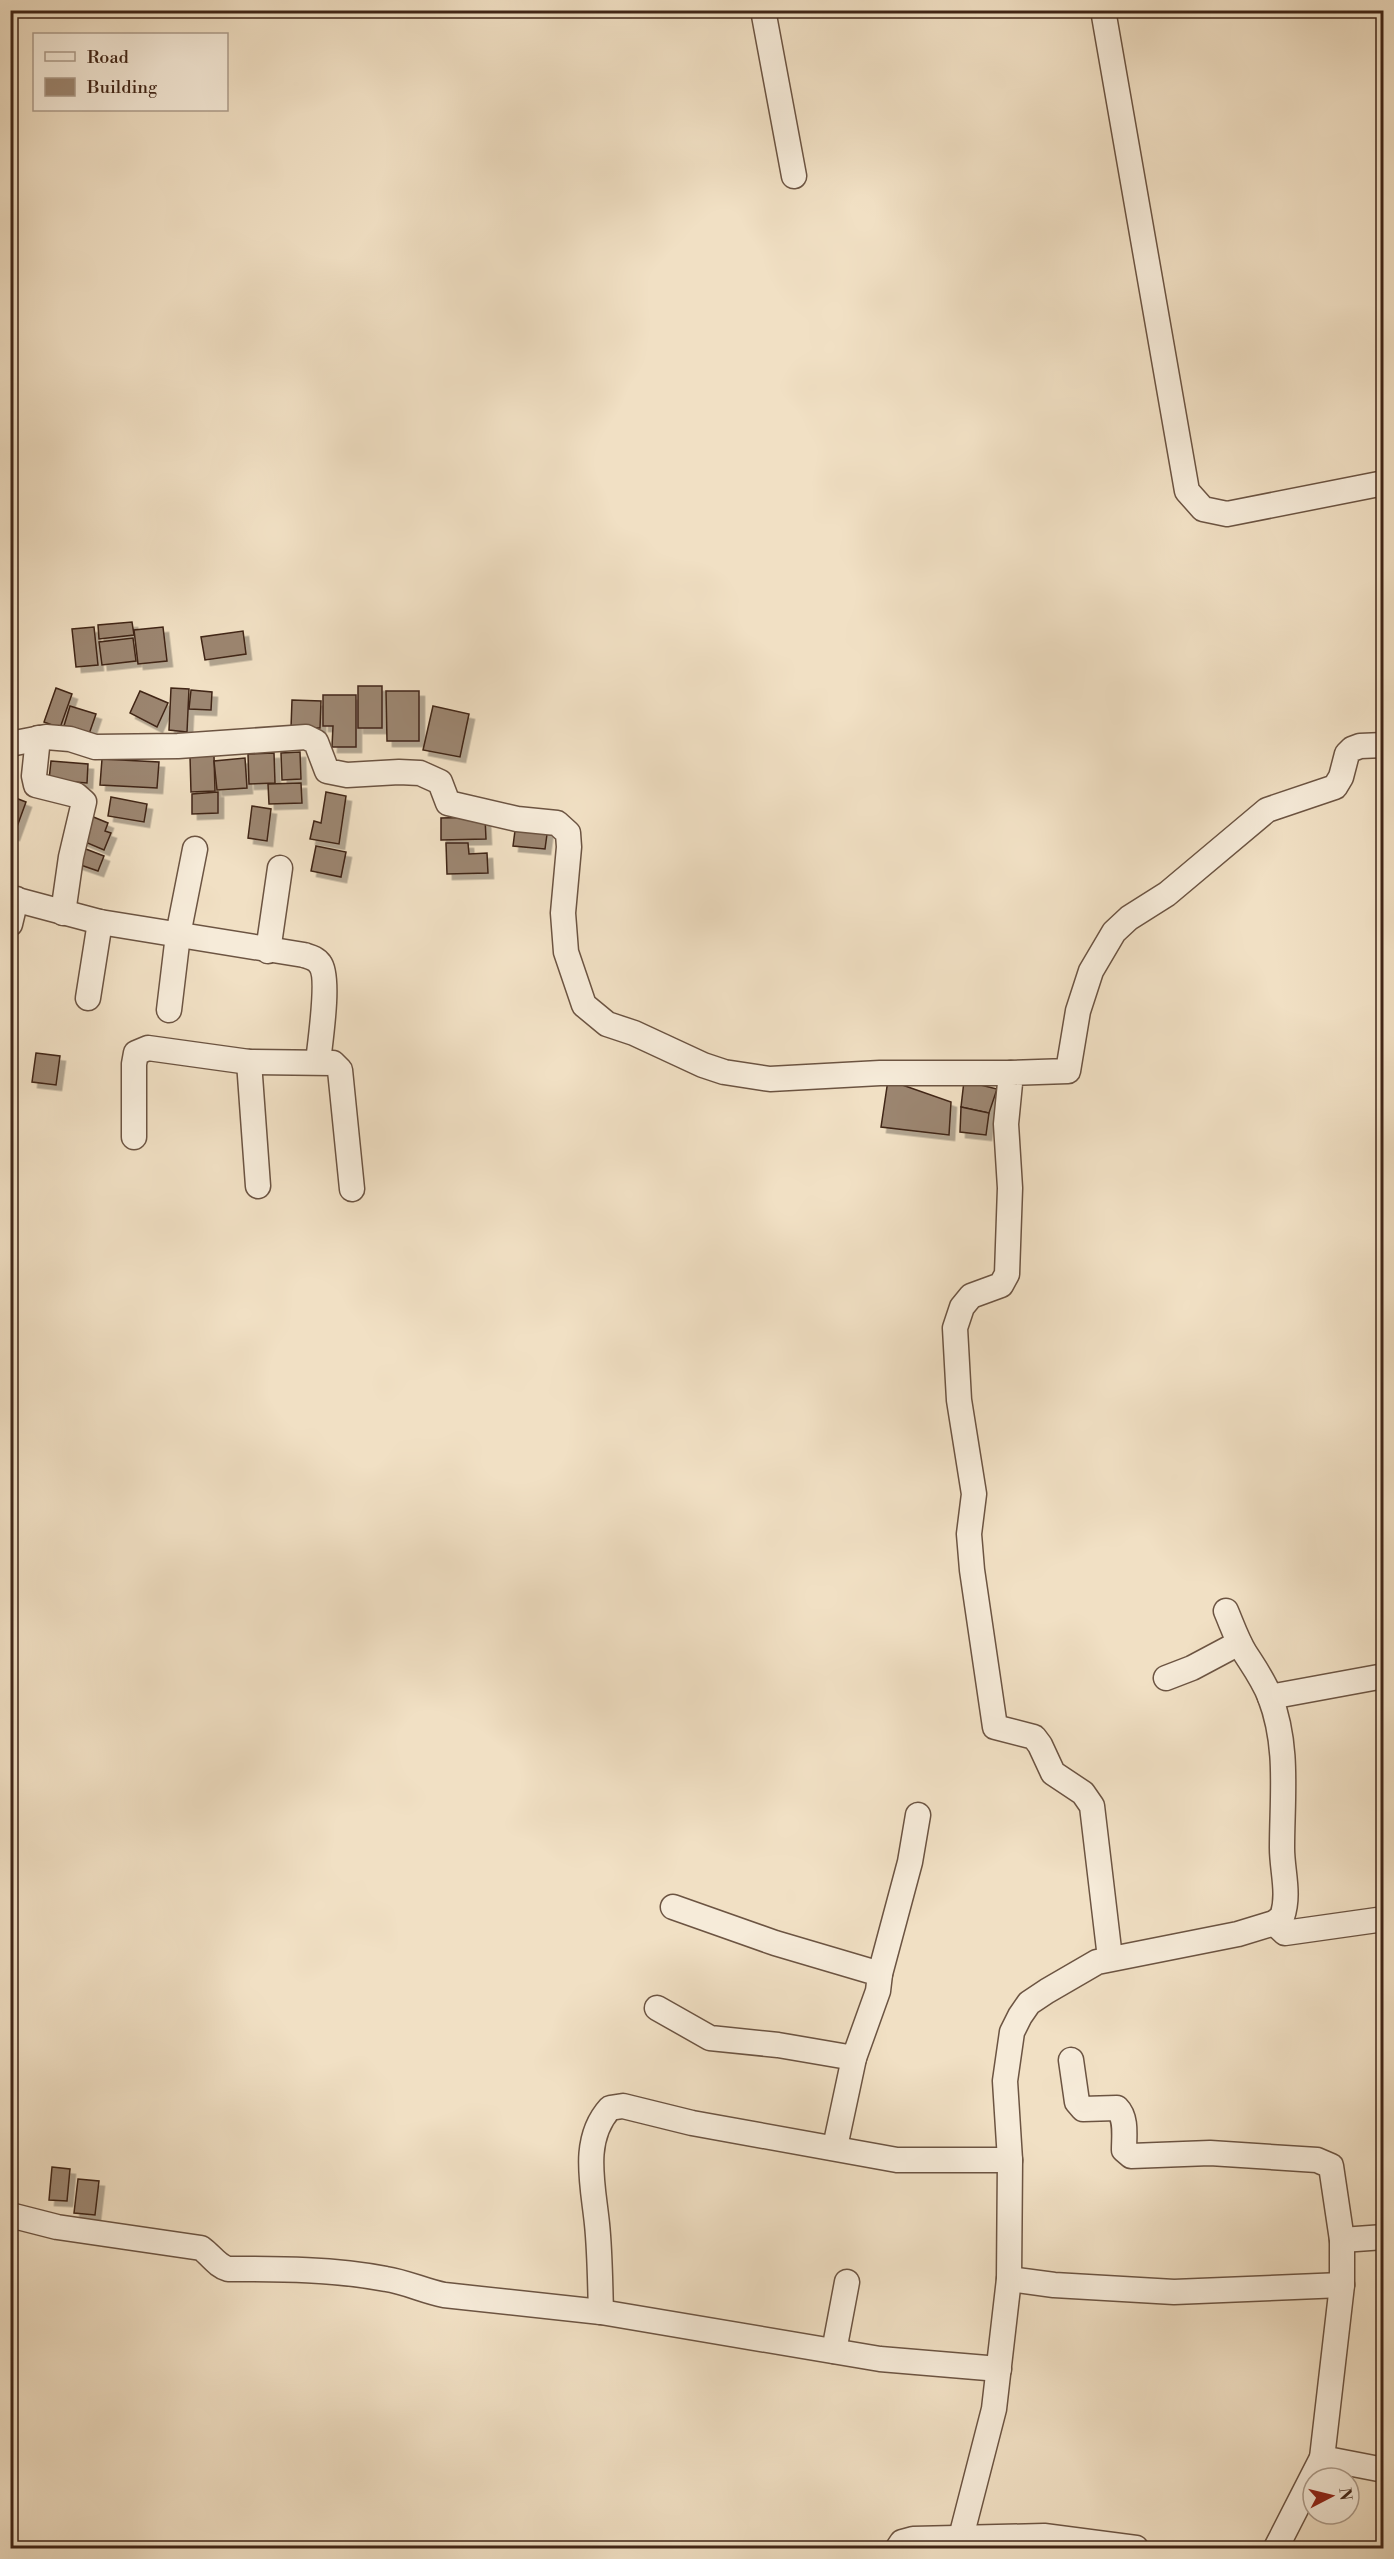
<svg xmlns="http://www.w3.org/2000/svg" width="1394" height="2559" viewBox="0 0 1394 2559" font-family="'Libre Bodoni',serif">
	<style>
		.building { fill: #9c8671; stroke: #402517; stroke-width: 1.5; filter: url(#shadow) }
		.lines { fill: none; stroke-linecap: round; stroke-linejoin: round }
		.minor-casing { stroke: #6c5442; stroke-width: 27 }
		.minor { stroke: #f6ebd9; stroke-width: 24 }
	</style>
	<defs>
		<filter id="shadow"><feDropShadow dx="5.5" dy="5.5" stdDeviation="0" flood-color="#0004"/></filter>
	</defs>
	<rect width="100%" height="100%" fill="#f1e0c4"/>
	<filter id="stains"><feTurbulence type="fractalNoise" baseFrequency=".00333" numOctaves="4"/><feColorMatrix values="0 0 0 0 .2 0 0 0 0 .09 0 0 0 0 .02 0 0 0 .5 -.17"/></filter>
	<radialGradient id="worn" r=".72"><stop offset=".6" stop-color="#630" stop-opacity="0"/><stop offset="1" stop-color="#630" stop-opacity=".3"/></radialGradient>
	<!-- building -->
	<g class="building">
		<path d="M 132,622 L 134,635 L 99,639 L 98,625 Z"/>
		<path d="M 94,627 L 98,665 L 76,667 L 72,629 Z"/>
		<path d="M 163,627 L 167,661 L 138,664 L 134,630 Z"/>
		<path d="M 243,631 L 246,654 L 205,660 L 201,637 Z"/>
		<path d="M 133,638 L 136,661 L 102,665 L 99,642 Z"/>
		<rect x="358" y="686" width="24" height="42"/>
		<path d="M 56,688 L 72,694 L 60,728 L 44,722 Z"/>
		<path d="M 171,688 L 189,689 L 187,732 L 169,730 Z"/>
		<path d="M 191,690 L 212,692 L 211,710 L 189,709 Z"/>
		<path d="M 140,691 L 168,703 L 157,727 L 130,713 Z"/>
		<path d="M 386,691 L 419,691 L 419,741 L 387,741 Z"/>
		<path d="M 323,695 L 356,695 L 356,747 L 332,747 L 333,726 L 323,726 Z"/>
		<path d="M 292,700 L 321,701 L 320,728 L 291,728 Z"/>
		<path d="M 70,706 L 96,714 L 88,737 L 63,729 Z"/>
		<path d="M 433,706 L 469,714 L 460,757 L 423,750 Z"/>
		<path d="M 300,752 L 301,779 L 282,780 L 281,753 Z"/>
		<path d="M 274,753 L 275,783 L 249,784 L 248,754 Z"/>
		<path d="M 190,756 L 214,756 L 215,791 L 191,792 Z"/>
		<path d="M 245,758 L 247,788 L 217,790 L 214,761 Z"/>
		<path d="M 102,759 L 159,762 L 157,788 L 100,785 Z"/>
		<path d="M 51,761 L 88,764 L 87,783 L 49,780 Z"/>
		<path d="M 301,783 L 302,803 L 269,804 L 268,784 Z"/>
		<path d="M 218,792 L 218,813 L 192,814 L 192,794 Z"/>
		<path d="M 326,792 L 346,796 L 339,844 L 310,839 L 314,821 L 321,823 Z"/>
		<path d="M 13,797 L 26,802 L 14,835 L 10,833 L 10,803 Z"/>
		<path d="M 111,797 L 147,804 L 144,822 L 108,816 Z"/>
		<path d="M 252,806 L 271,809 L 267,841 L 248,838 Z"/>
		<path d="M 91,816 L 108,823 L 105,831 L 111,833 L 104,850 L 78,839 Z"/>
		<path d="M 485,817 L 486,839 L 441,840 L 441,818 Z"/>
		<path d="M 516,823 L 548,827 L 545,849 L 513,846 Z"/>
		<path d="M 446,843 L 468,843 L 469,854 L 487,853 L 488,873 L 447,874 Z"/>
		<path d="M 78,846 L 104,856 L 98,871 L 72,862 Z"/>
		<path d="M 316,846 L 346,852 L 341,877 L 311,871 Z"/>
		<path d="M 36,1053 L 60,1056 L 56,1085 L 32,1082 Z"/>
		<path d="M 888,1080 L 951,1102 L 949,1135 L 881,1127 Z"/>
		<path d="M 964,1081 L 997,1089 L 989,1113 L 961,1107 Z"/>
		<path d="M 961,1107 L 989,1113 L 986,1135 L 960,1132 Z"/>
		<path d="M 52,2167 L 70,2169 L 67,2201 L 49,2200 Z"/>
		<path d="M 78,2179 L 99,2181 L 95,2215 L 74,2213 Z"/>
	</g>
	<g class="lines">
		<defs>
			<g id="minor">
				<path d="M 763,10 L 794,176"/>
				<path d="M 1103,10 L 1187,491 L 1203,509 L 1227,514 L 1384,483"/>
				<path d="M 38,738 L 34,776 L 36,785 L 76,795 L 84,802 L 71,857 L 63,913"/>
				<path d="M 10,744 L 46,737 L 70,739 L 95,747 L 178,746 L 306,737 L 316,742 L 327,771 L 347,775 L 399,772 L 420,773 L 440,782 L 448,803 L 517,819 L 557,823 L 568,833 L 569,847 L 563,913 L 566,952 L 584,1005 L 607,1024 L 634,1033 L 703,1065 L 724,1072 L 770,1079 L 880,1073 L 1011,1073"/>
				<path d="M 10,898 L 100,922 L 304,955 C 310,957 316,958 320,964 C 330,977 320,1043 318,1062"/>
				<path d="M 10,924 L 16,899"/>
				<path d="M 268,951 L 280,868"/>
				<path d="M 88,998 L 100,922"/>
				<path d="M 169,1010 L 178,935 L 195,849"/>
				<path d="M 249,1062 L 258,1186"/>
				<path d="M 134,1137 L 134,1064 L 136,1053 L 148,1048 L 249,1062 L 333,1063 L 340,1070 L 352,1189"/>
				<path d="M 1166,1678 L 1192,1668 L 1239,1643"/>
				<path d="M 1270,1697 L 1384,1676"/>
				<path d="M 673,1907 L 775,1943 L 880,1974 L 878,1991 L 854,2058 L 835,2147"/>
				<path d="M 1274,1923 L 1285,1933 L 1384,1919"/>
				<path d="M 1110,1958 L 1092,1806 L 1083,1793 L 1053,1773 L 1040,1745 L 1034,1737 L 995,1727 L 972,1570 L 969,1534 L 974,1494 L 959,1400 L 955,1328 L 962,1307 L 971,1296 L 1001,1285 L 1007,1274 L 1010,1188 L 1006,1124 L 1011,1073 L 1068,1071 L 1078,1011 L 1091,971 L 1114,932 L 1129,918 L 1167,894 L 1267,810 L 1335,787 L 1341,777 L 1347,754 L 1352,749 L 1360,746 L 1384,745"/>
				<path d="M 880,1974 L 910,1862 L 918,1815"/>
				<path d="M 657,2008 L 710,2038 L 778,2045 L 854,2058"/>
				<path d="M 1071,2060 L 1077,2102 L 1083,2109 L 1117,2108 C 1127,2118 1124,2136 1124,2150 L 1131,2156 L 1210,2153 L 1317,2160 L 1331,2166 L 1342,2240 L 1342,2285 L 1322,2458"/>
				<path d="M 10,2215 L 57,2227 L 201,2248 C 211,2255 217,2266 228,2269 C 281,2269 334,2269 386,2279 C 406,2282 424,2291 444,2295 L 601,2312 L 880,2359 L 999,2369"/>
				<path d="M 1342,2240 L 1384,2237"/>
				<path d="M 1009,2279 L 1054,2285 L 1174,2292 L 1342,2285"/>
				<path d="M 601,2312 C 600,2283 600,2253 597,2224 C 593,2184 581,2140 610,2108 L 623,2106 L 692,2123 L 897,2160 L 1010,2160"/>
				<path d="M 834,2351 L 847,2282"/>
				<path d="M 961,2537 L 994,2409 L 1009,2279 L 1010,2160 L 1005,2081 L 1012,2032 L 1020,2016 L 1029,2003 L 1047,1991 L 1097,1962 L 1238,1934 L 1274,1923 L 1282,1917 C 1290,1894 1282,1871 1282,1848 C 1282,1797 1289,1746 1270,1697 C 1264,1681 1254,1667 1245,1653 C 1237,1640 1232,1625 1226,1611"/>
				<path d="M 898,2548 L 902,2542 L 913,2539 L 1044,2536 L 1136,2548"/>
				<path d="M 1276,2548 L 1322,2458 L 1384,2470"/>
			</g>
		</defs>
		<!-- minor casing -->
		<use href="#minor" class="minor-casing"/>
		<!-- minor -->
		<use href="#minor" class="minor"/>
	</g>
	<!-- margin -->
	<rect width="1394" height="2559" fill="none" stroke="#f1e0c4" stroke-width="36"/>
	<rect x="12" y="12" width="1370" height="2535" fill="none" stroke="#402517" stroke-width="3"/>
	<rect x="18" y="18" width="1358" height="2523" fill="none" stroke="#402517" stroke-width="1.5"/>
	<!-- legend -->
	<rect x="33" y="33" width="195" height="78" fill="#f6ebd9" stroke="#ad9c8b" stroke-width="1.5"/>
	<rect x="45" y="52" width="30" height="9" fill="#f6ebd9" stroke="#ad9c8b" stroke-width="1.5"/>
	<text x="87" y="63" font-size="18" fill="#402517">Road</text>
	<rect x="45" y="78" width="30" height="18" fill="#9c8671" stroke="#ad9c8b" stroke-width="1.5"/>
	<text x="87" y="93" font-size="18" fill="#402517">Building</text>
	<!-- north arrow -->
	<g transform="translate(1331 2496) rotate(83)"><circle r="28" fill="#f6ebd9" stroke="#ad9c8b" stroke-width="1.5"/>
	<path d="M0-4.5L10 22L0 15L-10 22Z" fill="#8f2418"/>
	<text y="-9" font-size="16" font-weight="bold" text-anchor="middle" fill="#402517">N</text>
	</g>
	<rect width="100%" height="100%" filter="url(#stains)"/>
	<rect width="100%" height="100%" fill="url(#worn)"/>
</svg>
